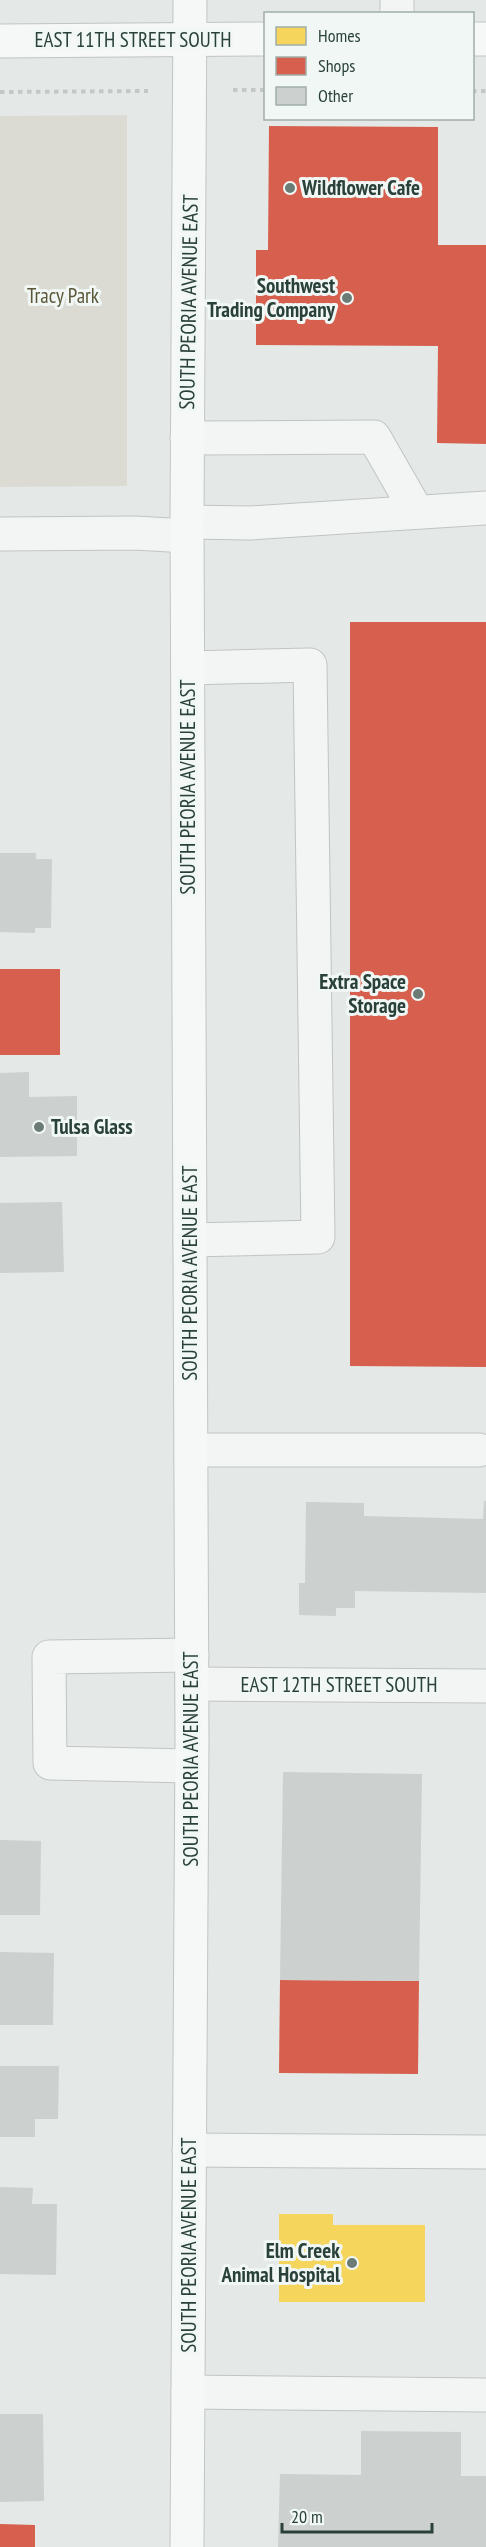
<svg xmlns="http://www.w3.org/2000/svg" width="486" height="2547" viewBox="0 0 486 2547" font-family="'PT Sans Narrow',sans-serif">
	<style>
		.green { fill: #dbdbd3 }
		.homes { fill: #f6d55c }
		.shops { fill: #d6604d }
		.building { fill: #ccd0ce }
		.lines { fill: none; stroke-linecap: round; stroke-linejoin: round }
		.minor-casing { stroke: #c0c4c3; stroke-width: 35 }
		.major-casing { stroke: #c0c6c3; stroke-width: 35 }
		.path { stroke: #c3c8c7; stroke-width: 4; stroke-dasharray: 4.5 4.5; stroke-linecap: butt }
		.minor { stroke: #f2f5f4; stroke-width: 33 }
		.major { stroke: #f6f7f7; stroke-width: 33 }
		.poi-dot { fill: #6b7b76; stroke: #f1f7f5; stroke-width: 2 }
		.labels { text-anchor: middle; stroke-width: 6; stroke-linejoin: round; paint-order: stroke }
		.street-label { font-size: 21px; fill: #2a413a; stroke: #f1f7f5 }
		.poi-label { font-size: 21px; font-weight: bold; fill: #2a413a; stroke: #f1f7f5; text-anchor: end }
		.park-label { font-size: 21px; fill: #5c5738; stroke: #f1f7f5 }
	</style>
	<rect width="100%" height="100%" fill="#e4e8e6"/>
	<!-- green -->
	<path class="green" d="M 127,115 L 127,486 L 0,487 L 0,116 Z"/>
	<!-- homes -->
	<path class="homes" d="M 279,2214 L 333,2214 L 333,2225 L 425,2225 L 425,2302 L 279,2302 Z"/>
	<!-- shops -->
	<g class="shops">
		<path d="M 269,126 L 438,127 L 438,245 L 486,245 L 486,444 L 437,443 L 438,346 L 256,345 L 256,250 L 268,250 Z"/>
		<path d="M 350,622 L 486,622 L 486,1367 L 350,1366 Z"/>
		<rect x="0" y="969" width="60" height="86"/>
		<path d="M 280,1980 L 419,1981 L 418,2074 L 279,2073 Z"/>
		<path d="M 0,2524 L 35,2525 L 35,2547 L 0,2547 Z"/>
	</g>
	<!-- building -->
	<g class="building">
		<path d="M 0,853 L 36,853 L 36,859 L 52,859 L 51,928 L 35,928 L 35,933 L 0,932 Z"/>
		<path d="M 29,1072 L 29,1097 L 77,1096 L 77,1156 L 0,1157 L 0,1073 Z"/>
		<path d="M 62,1202 L 64,1272 L 0,1273 L 0,1203 Z"/>
		<path d="M 484,1501 L 486,1501 L 486,1593 L 355,1591 L 355,1608 L 336,1608 L 336,1616 L 299,1615 L 299,1583 L 305,1583 L 306,1502 L 364,1503 L 364,1516 L 483,1519 Z"/>
		<path d="M 283,1772 L 422,1774 L 419,1981 L 280,1980 Z"/>
		<path d="M 0,1840 L 41,1841 L 40,1915 L 0,1915 Z"/>
		<path d="M 0,1952 L 54,1953 L 53,2025 L 0,2025 Z"/>
		<path d="M 0,2066 L 59,2066 L 58,2119 L 35,2119 L 35,2137 L 0,2137 Z"/>
		<path d="M 0,2187 L 33,2188 L 32,2204 L 57,2204 L 56,2275 L 0,2274 Z"/>
		<path d="M 0,2414 L 43,2414 L 44,2501 L 0,2502 Z"/>
		<path d="M 361,2431 L 461,2432 L 461,2476 L 486,2476 L 486,2547 L 278,2547 L 280,2474 L 361,2475 Z"/>
	</g>
	<g class="lines">
		<defs>
			<g id="minor">
				<path d="M 397,14 L 397,0"/>
				<path d="M 187,438 L 374,437 L 417,512"/>
				<path d="M 187,522 L 250,523 L 486,508"/>
				<path d="M 0,534 L 135,533 L 187,536"/>
				<path d="M 188,668 L 310,665 L 318,1237 L 190,1240"/>
				<path d="M 191,1450 L 479,1450"/>
				<path d="M 192,1684 L 486,1686"/>
				<path d="M 191,1766 L 50,1763 L 49,1657 L 192,1655"/>
				<path d="M 189,2150 L 486,2152"/>
				<path d="M 188,2392 L 486,2395"/>
			</g>
			<g id="major">
				<path d="M 472,39 L 486,39"/>
				<path d="M 0,41 L 266,39"/>
				<path d="M 187,2547 L 192,1740 L 187,522 L 190,0"/>
			</g>
		</defs>
		<!-- minor casing -->
		<use href="#minor" class="minor-casing"/>
		<!-- major casing -->
		<use href="#major" class="major-casing"/>
		<!-- path -->
		<g class="path">
			<path d="M 233,90 L 266,90"/>
			<path d="M 472,91 L 486,91"/>
			<path d="M 0,92 L 148,91"/>
		</g>
		<!-- minor -->
		<use href="#minor" class="minor"/>
		<!-- major -->
		<use href="#major" class="major"/>
	</g>
	<!-- markers -->
	<g class="poi-dot">
		<circle cx="290" cy="188" r="6"/>
		<circle cx="347" cy="298" r="6"/>
		<circle cx="418" cy="994" r="6"/>
		<circle cx="39" cy="1127" r="6"/>
		<circle cx="352" cy="2263" r="6"/>
	</g>
	<g class="labels">
		<!-- street labels -->
		<g class="street-label">
			<text x="133" y="47">EAST 11TH STREET SOUTH</text>
			<text transform="translate(189 302) rotate(-89)" y="7">SOUTH PEORIA AVENUE EAST</text>
			<text transform="translate(188 787) rotate(-90)" y="7">SOUTH PEORIA AVENUE EAST</text>
			<text transform="translate(190 1273) rotate(-90)" y="7">SOUTH PEORIA AVENUE EAST</text>
			<text x="339" y="1692">EAST 12TH STREET SOUTH</text>
			<text transform="translate(191 1759) rotate(-90)" y="7">SOUTH PEORIA AVENUE EAST</text>
			<text transform="translate(189 2245) rotate(-90)" y="7">SOUTH PEORIA AVENUE EAST</text>
		</g>
		<!-- poi labels -->
		<g class="poi-label">
			<text x="302" y="195" text-anchor="start">Wildflower Cafe</text>
			<text x="335" y="293">Southwest<tspan x="335" dy="24">Trading Company</tspan></text>
			<text x="406" y="989">Extra Space<tspan x="406" dy="24">Storage</tspan></text>
			<text x="51" y="1134" text-anchor="start">Tulsa Glass</text>
			<text x="340" y="2258">Elm Creek<tspan x="340" dy="24">Animal Hospital</tspan></text>
		</g>
		<!-- park labels -->
		<g class="park-label">
			<text x="63" y="303">Tracy Park</text>
		</g>
	</g>
	<!-- legend -->
	<rect x="264" y="12" width="210" height="108" fill="#f1f7f5" stroke="#a1aeaa" stroke-width="1.5"/>
	<rect x="276" y="27" width="30" height="18" fill="#f6d55c" stroke="#a1aeaa" stroke-width="1.5"/>
	<text x="318" y="42" font-size="18" fill="#2a413a">Homes</text>
	<rect x="276" y="57" width="30" height="18" fill="#d6604d" stroke="#a1aeaa" stroke-width="1.5"/>
	<text x="318" y="72" font-size="18" fill="#2a413a">Shops</text>
	<rect x="276" y="87" width="30" height="18" fill="#ccd0ce" stroke="#a1aeaa" stroke-width="1.5"/>
	<text x="318" y="102" font-size="18" fill="#2a413a">Other</text>
	<!-- scale -->
	<path d="M282 2523v9h150v-9" fill="none" stroke="#2a413a" stroke-width="3"/>
	<text x="291" y="2523" font-size="18" fill="#2a413a" stroke="#f1f7f5" stroke-width="4.5" paint-order="stroke">20 m</text>
</svg>
